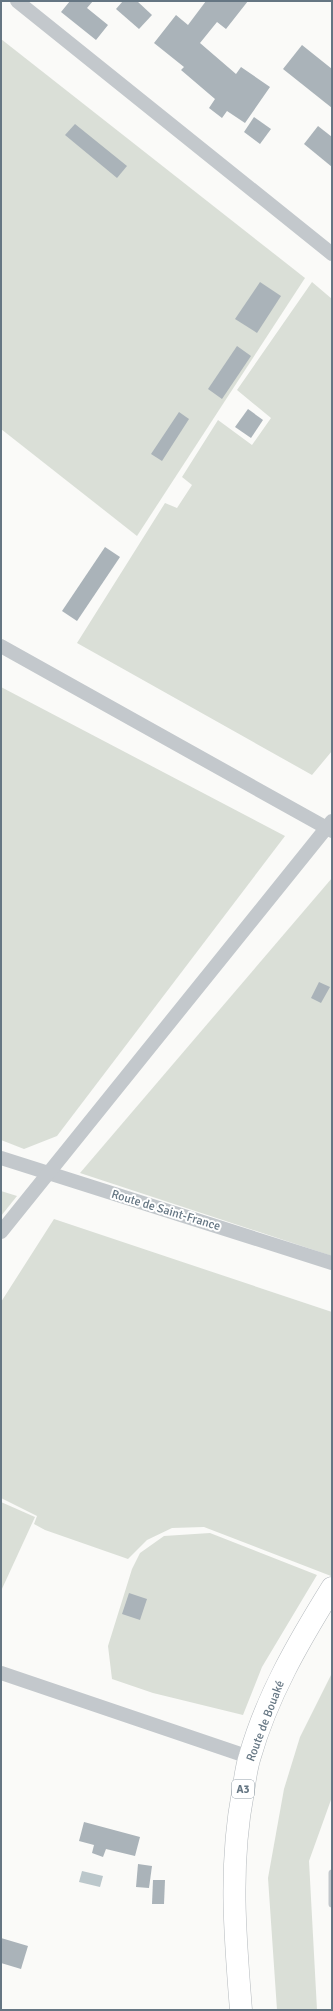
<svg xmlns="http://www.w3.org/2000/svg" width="333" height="2011" viewBox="0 0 333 2011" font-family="Signika,sans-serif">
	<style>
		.green { fill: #dadfd7 }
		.water { fill: #bbc7cb }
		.building { fill: #aab3b9 }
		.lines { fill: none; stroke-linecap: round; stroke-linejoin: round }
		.highway-casing { stroke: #b4b9bd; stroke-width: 23 }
		.lane { stroke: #c3c8cc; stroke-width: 7 }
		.street { stroke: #c3c8cc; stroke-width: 14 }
		.highway { stroke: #fff; stroke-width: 22 }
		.labels { text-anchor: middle; stroke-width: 4; stroke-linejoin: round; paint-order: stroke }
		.shield { fill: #fff; stroke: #939fa8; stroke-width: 1 }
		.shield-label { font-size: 11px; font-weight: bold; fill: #657683 }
		.street-label { font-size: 12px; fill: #657683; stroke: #fff }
	</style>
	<rect width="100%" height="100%" fill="#fafaf8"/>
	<!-- green -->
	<g class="green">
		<path d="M 1,39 L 305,278 L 137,536 L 1,429 Z"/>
		<path d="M 312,282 L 332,299 L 332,751 L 312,775 L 77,643 L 165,503 L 177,508 L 192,485 L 182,477 L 218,420 L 252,445 L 271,418 L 237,390 Z"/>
		<path d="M 1,687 L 285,836 L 57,1136 L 24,1149 L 1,1140 Z"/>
		<path d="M 332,878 L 332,1256 L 80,1173 Z"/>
		<path d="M 1,1191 L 17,1196 L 1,1216 Z"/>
		<path d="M 54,1219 L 332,1312 L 331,1576 L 204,1527 L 172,1528 L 147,1540 L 128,1559 L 45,1530 L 34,1524 L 37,1516 L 1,1498 L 1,1302 Z"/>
		<path d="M 1,1502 L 35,1517 L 1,1591 Z"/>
		<path d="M 210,1533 L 317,1575 L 262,1667 L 243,1715 L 153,1693 L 112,1679 L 108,1646 L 132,1569 L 140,1553 L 164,1536 Z"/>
		<path d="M 332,1673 L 332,1797 L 309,1861 L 317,2010 L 277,2010 L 268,1878 L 284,1789 L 300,1737 Z"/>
	</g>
	<!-- water -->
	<path class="water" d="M 82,1871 L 103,1876 L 100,1887 L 79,1882 Z"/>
	<!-- building -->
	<g class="building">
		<path d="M 70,1 L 93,1 L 87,8 L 108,25 L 96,40 L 61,12 Z"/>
		<path d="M 123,1 L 137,1 L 152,15 L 139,29 L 116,9 Z"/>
		<path d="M 206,1 L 248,1 L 226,29 L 217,22 L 200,43 L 236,74 L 241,67 L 270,87 L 245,123 L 227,111 L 222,118 L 209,108 L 215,99 L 181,70 L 184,67 L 154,43 L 176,15 L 188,25 Z"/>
		<path d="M 302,45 L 332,69 L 332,108 L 283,69 Z"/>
		<path d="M 254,117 L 271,129 L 260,144 L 244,132 Z"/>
		<path d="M 75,124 L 127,166 L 117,178 L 65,135 Z"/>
		<path d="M 318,126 L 332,137 L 332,167 L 304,144 Z"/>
		<path d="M 260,282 L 281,296 L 257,333 L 235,319 Z"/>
		<path d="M 237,346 L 251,356 L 222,399 L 208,389 Z"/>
		<path d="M 248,409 L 263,420 L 251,438 L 235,427 Z"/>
		<path d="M 179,412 L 189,419 L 162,461 L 151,454 Z"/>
		<path d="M 105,547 L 120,557 L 77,621 L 62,611 Z"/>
		<path d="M 319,982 L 330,987 L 321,1003 L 311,998 Z"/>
		<path d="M 129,1593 L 147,1599 L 140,1620 L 122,1614 Z"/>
		<path d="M 84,1822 L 140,1837 L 135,1856 L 106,1849 L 103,1857 L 92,1853 L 94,1845 L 79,1841 Z"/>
		<path d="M 138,1864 L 152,1866 L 149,1888 L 136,1887 Z"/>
		<path d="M 153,1880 L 165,1880 L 164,1904 L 152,1904 Z"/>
		<path d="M 1,1938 L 28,1946 L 21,1969 L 1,1963 Z"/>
	</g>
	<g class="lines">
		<defs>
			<path id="highway" d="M 241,2010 C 235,1936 229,1866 243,1792 C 245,1780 246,1768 250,1756 C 267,1696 299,1641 332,1588"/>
		</defs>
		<!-- highway casing -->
		<use href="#highway" class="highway-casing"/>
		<!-- lane -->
		<path class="lane" d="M 332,1873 L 332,1904"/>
		<!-- street -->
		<g class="street">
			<path d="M 17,1 L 332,254"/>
			<path d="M 1,646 L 332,831"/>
			<path d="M 1,1158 L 332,1263"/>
			<path d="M 1,1232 L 332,821"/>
			<path d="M 1,1673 L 249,1757"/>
		</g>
		<!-- highway -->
		<use href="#highway" class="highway"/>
	</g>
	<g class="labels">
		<!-- shield labels -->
		<rect class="shield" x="232" y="1780" width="22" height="18" rx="3"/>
		<g class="shield-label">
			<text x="243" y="1793">A3</text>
		</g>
		<!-- street labels -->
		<g class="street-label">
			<text transform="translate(166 1210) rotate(17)" y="4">Route de Saint-France</text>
			<text transform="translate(265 1721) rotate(-69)" y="4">Route de Bouaké</text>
		</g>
	</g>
	<!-- border -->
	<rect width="333" height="2011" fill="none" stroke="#657683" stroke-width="4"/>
</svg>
